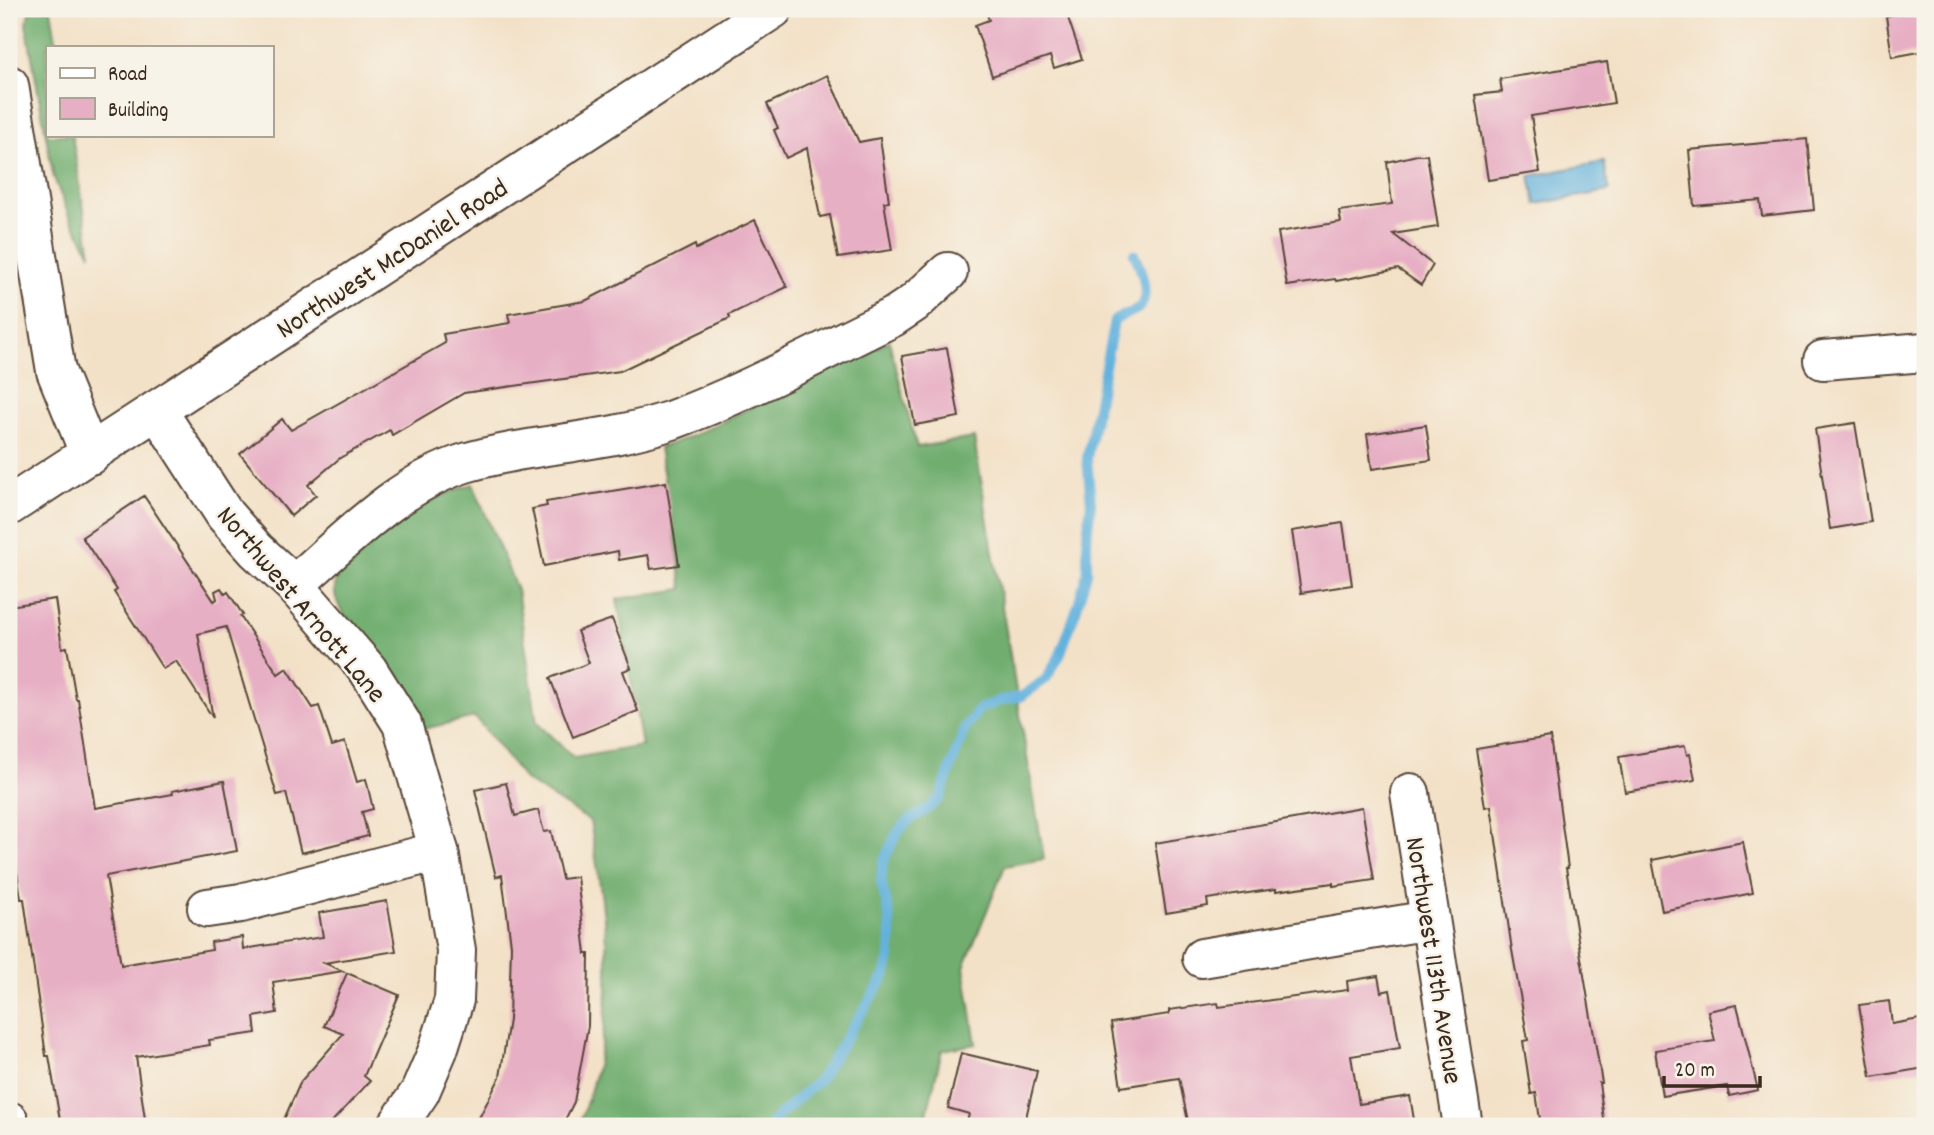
<svg xmlns="http://www.w3.org/2000/svg" width="1934" height="1135" viewBox="0 0 1934 1135" font-family="Dekko,sans-serif">
	<style>
		.forest { fill: #6fad6e; stroke: #556c46; stroke-width: 2 }
		.water { fill: #63b2dd; stroke: #4f6e7e; stroke-width: 2 }
		.lines { fill: none; stroke-linecap: round; stroke-linejoin: round }
		.stream { stroke: #63b2dd; stroke-width: 10 }
		.building { fill: #e7afc4 }
		.minor-casing { stroke: #574537; stroke-width: 42 }
		.minor { stroke: #fff; stroke-width: 38 }
		.labels { text-anchor: middle; stroke-width: 5; stroke-linejoin: round; paint-order: stroke }
		.street-label { font-size: 28px; fill: #3b2a1e; stroke: #f7f3e8 }
	</style>
	<rect width="100%" height="100%" fill="#f7f3e8"/>
	<filter id="ink" filterUnits="userSpaceOnUse"><feTurbulence type="fractalNoise" baseFrequency=".0143" numOctaves="2"/><feDisplacementMap in="SourceGraphic" scale="14" xChannelSelector="R" yChannelSelector="G"/><feConvolveMatrix kernelMatrix="1 2 1 2 8 2 1 2 1" color-interpolation-filters="sRGB"/></filter>
	<filter id="wash" filterUnits="userSpaceOnUse"><feTurbulence type="fractalNoise" baseFrequency=".00686" numOctaves="4" result="noise"/><feDisplacementMap in="SourceGraphic" scale="28" xChannelSelector="R" yChannelSelector="G"/><feGaussianBlur stdDeviation="1.57" result="paint"/><feColorMatrix in="noise" values="0 0 0 0 0 0 0 0 0 0 0 0 0 0 0 0 0 1.4 0 .05"/><feComposite in="paint" operator="in"/></filter>
	<g filter="url(#wash)">
		<rect width="100%" height="100%" fill="#f3e1c7"/>
		<!-- forest -->
		<g class="forest">
			<path d="M 31,9 L 51,9 L 57,47 L 47,47 L 47,135 L 72,135 L 91,254 L 69,216 L 53,175 L 26,24 Z"/>
			<path d="M 889,341 L 917,447 L 974,438 L 1044,859 L 1005,866 L 964,967 L 976,1044 L 942,1050 L 924,1126 L 578,1126 C 622,1018 608,932 590,821 L 525,780 L 475,717 L 423,729 C 411,701 397,675 377,651 C 365,635 343,620 337,601 C 328,578 348,563 364,549 C 396,519 430,497 473,484 L 517,590 L 537,723 L 574,758 L 642,746 L 617,599 L 683,589 L 659,448 L 692,436 Z"/>
		</g>
		<!-- water -->
		<path class="water" d="M 1604,162 L 1609,191 L 1536,204 L 1530,176 Z"/>
		<g class="lines">
			<!-- stream -->
			<path class="stream" d="M 770,1126 L 778,1116 L 819,1080 L 885,976 L 890,957 L 891,935 L 889,914 L 881,881 L 883,862 L 897,833 L 908,821 L 926,810 L 940,798 L 965,728 L 979,709 L 999,701 L 1022,696 L 1046,679 L 1060,655 L 1077,608 L 1087,573 L 1087,536 L 1091,503 L 1087,458 L 1114,321 C 1121,315 1133,313 1139,308 C 1152,295 1140,267 1134,254"/>
		</g>
		<g id="blocks">
			<!-- building -->
			<g class="building">
				<path d="M 985,9 L 1065,9 L 1082,59 L 1054,68 L 1050,56 L 992,76 L 975,25 L 989,20 Z"/>
				<path d="M 1925,10 L 1925,51 L 1892,57 L 1886,16 Z"/>
				<path d="M 1607,62 L 1614,103 L 1531,116 L 1540,172 L 1488,180 L 1475,95 L 1502,92 L 1500,79 Z"/>
				<path d="M 827,75 L 859,142 L 880,138 L 889,201 L 884,202 L 892,250 L 838,258 L 830,215 L 820,217 L 807,148 L 786,158 L 774,130 L 778,128 L 767,104 Z"/>
				<path d="M 1807,139 L 1814,210 L 1762,216 L 1760,200 L 1694,206 L 1689,150 Z"/>
				<path d="M 1417,155 L 1427,155 L 1438,227 L 1393,234 L 1433,265 L 1421,285 L 1398,269 L 1336,281 L 1335,279 L 1287,286 L 1278,232 L 1341,222 L 1339,211 L 1392,204 L 1387,162 Z"/>
				<path d="M 755,220 L 787,287 L 729,315 L 730,318 L 620,371 L 464,393 L 392,435 L 390,430 L 340,458 L 308,485 L 316,495 L 291,516 L 240,454 L 282,419 L 291,430 L 445,343 L 443,334 L 510,323 L 508,314 L 585,301 L 695,245 L 696,249 Z"/>
				<path d="M 947,348 L 959,417 L 915,425 L 902,356 Z"/>
				<path d="M 1855,423 L 1871,522 L 1830,529 L 1815,429 Z"/>
				<path d="M 1426,425 L 1431,460 L 1372,469 L 1367,434 Z"/>
				<path d="M 666,482 L 679,565 L 651,569 L 648,555 L 619,560 L 618,551 L 544,566 L 532,509 L 547,506 L 546,502 Z"/>
				<path d="M 144,496 L 214,601 L 217,599 L 215,591 L 221,588 L 225,594 L 228,592 L 243,615 L 240,616 L 278,674 L 287,668 L 313,708 L 319,706 L 332,746 L 345,742 L 357,782 L 366,779 L 373,809 L 362,812 L 368,836 L 301,853 L 286,793 L 277,795 L 226,627 L 198,634 L 213,718 L 176,661 L 163,669 L 114,592 L 117,590 L 82,537 Z"/>
				<path d="M 1343,523 L 1352,585 L 1301,593 L 1292,531 Z"/>
				<path d="M 55,599 L 62,648 L 67,647 L 76,699 L 78,699 L 95,808 L 173,794 L 172,791 L 224,781 L 237,851 L 106,876 L 121,965 L 212,950 L 211,942 L 242,937 L 243,949 L 323,937 L 319,913 L 387,901 L 396,951 L 324,963 L 343,971 L 273,982 L 277,1013 L 254,1017 L 256,1033 L 209,1040 L 210,1045 L 136,1057 L 146,1126 L 61,1126 L 49,1056 L 46,1056 L 24,899 L 21,899 L 9,817 L 9,606 Z"/>
				<path d="M 612,619 L 631,668 L 623,671 L 638,711 L 573,737 L 550,678 L 589,663 L 577,631 Z"/>
				<path d="M 1550,737 L 1568,868 L 1566,868 L 1602,1083 L 1599,1083 L 1605,1126 L 1541,1126 L 1536,1093 L 1531,1094 L 1523,1041 L 1528,1040 L 1512,950 L 1491,806 L 1485,807 L 1476,749 Z"/>
				<path d="M 1685,746 L 1687,755 L 1690,754 L 1695,780 L 1625,792 L 1619,757 Z"/>
				<path d="M 506,783 L 515,816 L 538,810 L 544,832 L 551,831 L 562,879 L 577,877 L 586,954 L 589,954 L 588,1026 L 574,1102 L 562,1126 L 475,1126 L 500,1077 L 509,1020 L 511,945 L 502,875 L 496,877 L 475,790 Z"/>
				<path d="M 1362,807 L 1374,880 L 1333,886 L 1333,883 L 1276,891 L 1276,889 L 1207,899 L 1208,906 L 1166,913 L 1155,843 Z"/>
				<path d="M 1743,842 L 1753,893 L 1662,911 L 1652,860 Z"/>
				<path d="M 347,973 L 399,995 L 364,1076 L 370,1081 L 328,1126 L 281,1126 L 301,1081 L 343,1034 L 324,1026 Z"/>
				<path d="M 1378,976 L 1381,992 L 1390,990 L 1400,1048 L 1351,1056 L 1359,1104 L 1410,1096 L 1415,1126 L 1189,1126 L 1179,1078 L 1121,1087 L 1111,1023 L 1169,1014 L 1169,1010 L 1218,1003 L 1219,1007 L 1348,990 L 1347,981 Z"/>
				<path d="M 1889,1001 L 1892,1024 L 1925,1018 L 1925,1068 L 1871,1077 L 1859,1005 Z"/>
				<path d="M 1737,1005 L 1758,1090 L 1729,1096 L 1727,1086 L 1662,1096 L 1655,1050 L 1715,1041 L 1708,1011 Z"/>
				<path d="M 961,1053 L 1037,1071 L 1024,1126 L 966,1126 L 969,1114 L 948,1108 Z"/>
			</g>
		</g>
	</g>
	<g filter="url(#ink)">
		<use href="#blocks" fill-opacity="0" stroke="#574537" stroke-width="2"/>
		<g class="lines">
			<defs>
				<g id="minor">
					<path d="M 9,85 L 56,371 L 90,455"/>
					<path d="M 1823,360 L 1925,352"/>
					<path d="M 157,410 L 225,515 L 256,550 L 294,585 L 368,670 L 402,724 L 439,851 L 456,950 L 454,1000 L 438,1050 L 420,1092 L 397,1126"/>
					<path d="M 9,506 L 773,9"/>
					<path d="M 294,585 C 346,540 398,484 465,463 C 533,443 605,443 672,420 C 748,392 820,352 893,317 L 914,303 L 948,272"/>
					<path d="M 1410,793 L 1463,1126"/>
					<path d="M 207,908 L 241,903 L 439,851"/>
					<path d="M 1202,958 L 1430,920"/>
					<path d="M 9,1121 L 10,1126"/>
				</g>
			</defs>
			<!-- minor casing -->
			<use href="#minor" class="minor-casing"/>
			<!-- minor -->
			<use href="#minor" class="minor"/>
		</g>
	</g>
	<g class="labels">
		<!-- street labels -->
		<g class="street-label">
			<text transform="translate(391 257) rotate(-33)" y="10">Northwest McDaniel Road</text>
			<text transform="translate(303 603) rotate(50)" y="10">Northwest Arnott Lane</text>
			<text transform="translate(1436 960) rotate(81)" y="10">Northwest 113th Avenue</text>
		</g>
	</g>
	<!-- margin -->
	<rect width="1934" height="1135" fill="none" stroke="#f7f3e8" stroke-width="35"/>
	<!-- legend -->
	<rect x="46" y="46" width="228" height="91" fill="#f7f3e8" stroke="#aca397" stroke-width="2"/>
	<rect x="60" y="68" width="35" height="10" fill="#ffffff" stroke="#aca397" stroke-width="2"/>
	<text x="108" y="80" font-size="21" fill="#3b2a1e">Road</text>
	<rect x="60" y="98" width="35" height="21" fill="#e7afc4" stroke="#aca397" stroke-width="2"/>
	<text x="108" y="116" font-size="21" fill="#3b2a1e">Building</text>
	<!-- scale -->
	<path d="M1664 1076v10h96v-10" fill="none" stroke="#3b2a1e" stroke-width="3.5"/>
	<text x="1675" y="1076" font-size="21" fill="#3b2a1e" stroke="#f7f3e8" stroke-width="5" paint-order="stroke">20 m</text>
</svg>
